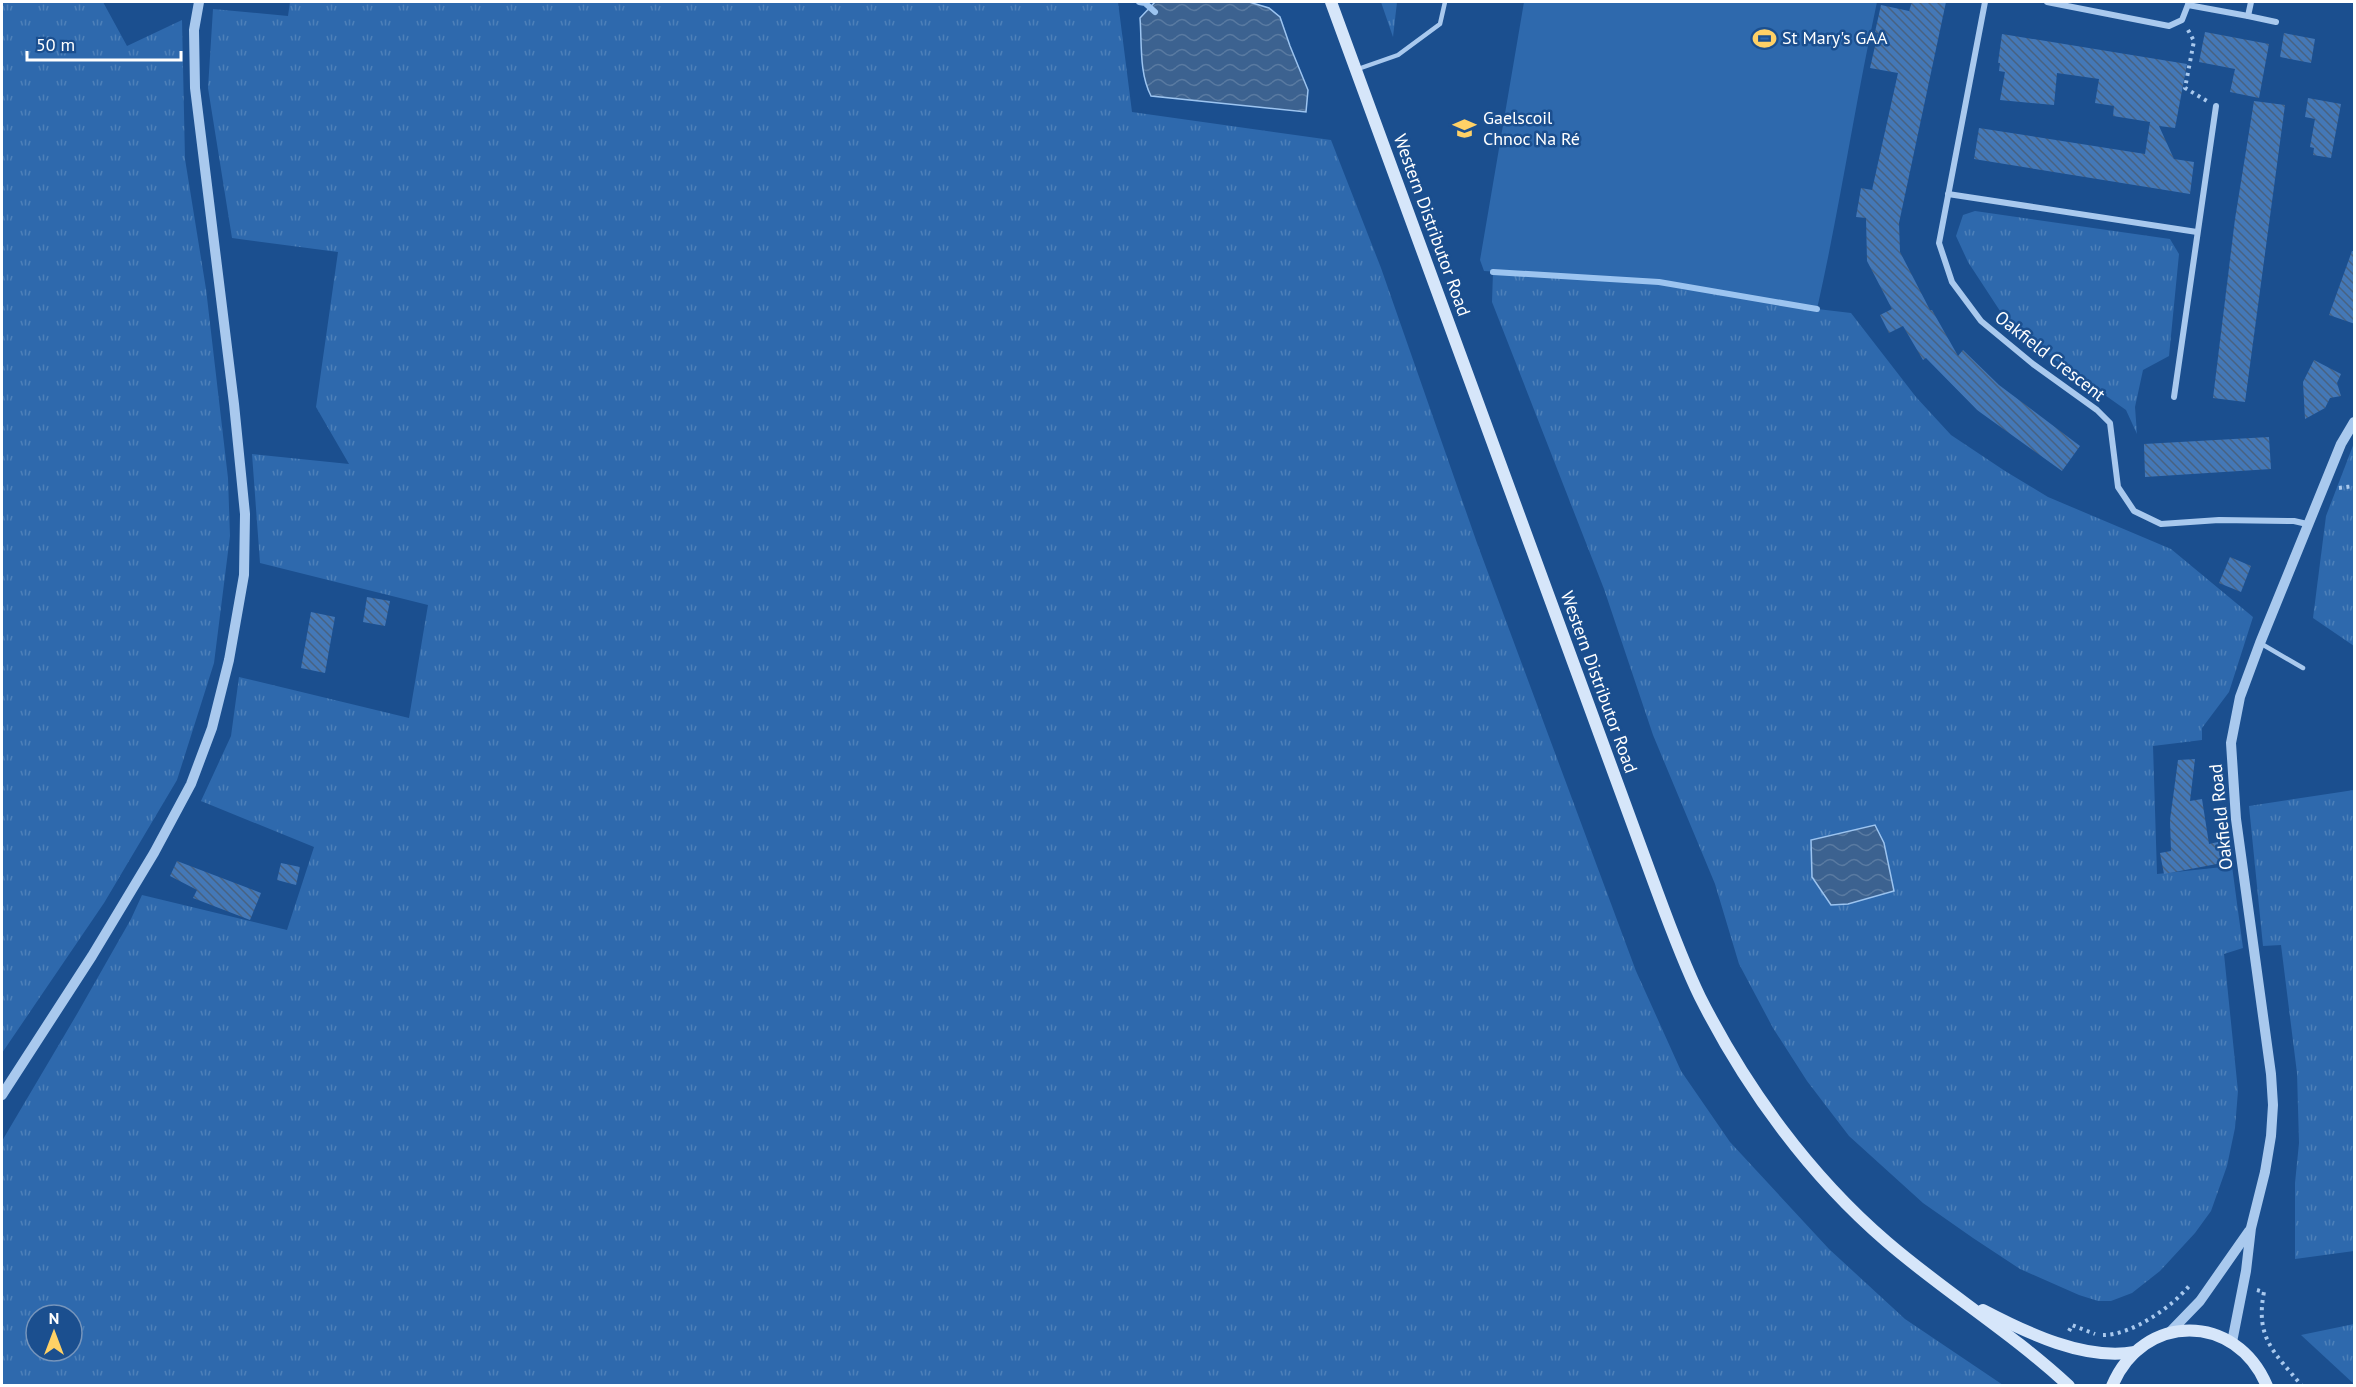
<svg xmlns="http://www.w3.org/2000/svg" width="2356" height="1387" viewBox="0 0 2356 1387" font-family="'PT Sans',sans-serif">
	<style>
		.grass { fill: url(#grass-tufts); fill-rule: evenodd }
		.pitch { fill: #2e69ad }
		.water { fill: url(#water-waves); stroke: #9cc4f0; stroke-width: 1.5 }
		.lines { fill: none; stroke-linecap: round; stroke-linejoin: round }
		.stream { stroke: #9cc4f0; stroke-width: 6 }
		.building { fill: url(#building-back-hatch) }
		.path { stroke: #a9c9ee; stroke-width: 4; stroke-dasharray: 3 4.5; stroke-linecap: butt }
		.service { stroke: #a9c9ee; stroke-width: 4.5 }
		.minor { stroke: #a9c9ee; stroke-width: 6 }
		.tertiary { stroke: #a9c9ee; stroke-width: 10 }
		.secondary { stroke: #d6e6fa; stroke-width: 12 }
		.labels { text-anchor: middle; stroke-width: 5; stroke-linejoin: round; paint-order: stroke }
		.poi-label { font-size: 18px; fill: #fff; stroke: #1b4f8f; text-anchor: start }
		.street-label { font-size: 18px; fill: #fff; stroke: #1b4f8f }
	</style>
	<defs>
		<pattern id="grass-tufts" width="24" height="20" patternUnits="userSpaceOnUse" patternTransform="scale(1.5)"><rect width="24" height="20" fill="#2e69ad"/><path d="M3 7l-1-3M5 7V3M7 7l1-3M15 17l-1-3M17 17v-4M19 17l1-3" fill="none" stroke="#4d80b9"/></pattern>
		<pattern id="water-waves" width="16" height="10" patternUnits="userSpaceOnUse" patternTransform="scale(1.5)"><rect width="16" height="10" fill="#3c6290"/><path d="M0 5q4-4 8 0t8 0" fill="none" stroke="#597aa1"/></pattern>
		<pattern id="building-back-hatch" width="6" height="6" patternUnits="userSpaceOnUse" patternTransform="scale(1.5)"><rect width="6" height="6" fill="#4478b7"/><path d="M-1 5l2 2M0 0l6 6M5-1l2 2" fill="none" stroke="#486282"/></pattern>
	</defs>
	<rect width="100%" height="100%" fill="#1b4f8f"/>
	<!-- grass -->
	<g class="grass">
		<path d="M 2,2 L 103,2 L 127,46 L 182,20 L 185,159 L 206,289 L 228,478 L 230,536 L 214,663 L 177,780 L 104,903 L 2,1053 Z"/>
		<path d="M 290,2 L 1118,2 L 1132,112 L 1331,140 L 1381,268 L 1477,543 L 1636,971 L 1681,1071 L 1730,1142 L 1829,1249 L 1905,1319 L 2003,1385 L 2,1385 L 2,1141 L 77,1014 L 131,919 L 142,895 L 287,930 L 314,847 L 201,801 L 231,736 L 239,677 L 409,718 L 428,605 L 260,563 L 252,454 L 349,464 L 316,407 L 338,252 L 232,238 L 208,88 L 213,9 L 288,16 ZM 36,1315 L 72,1315 L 72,1351 L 36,1351 Z"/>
		<path d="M 1381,2 L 1397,2 L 1393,37 Z"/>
		<path d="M 1975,211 L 2170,239 L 2179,254 L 2169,356 L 2143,370 L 2135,407 L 2137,434 L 2126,410 L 2047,354 L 2002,314 L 1968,262 L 1956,236 L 1963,215 Z"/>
		<path d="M 1493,272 L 1659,282 L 1792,306 L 1851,313 L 1916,397 L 1951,435 L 2005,471 L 2048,497 L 2171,549 L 2253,617 L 2229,692 L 2202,728 L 2202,740 L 2153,746 L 2157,874 L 2232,866 L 2243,948 L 2224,954 L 2238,1091 L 2235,1128 L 2227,1166 L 2211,1211 L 2195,1233 L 2160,1271 L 2132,1293 L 2111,1301 L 2098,1301 L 2079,1295 L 2020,1269 L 1973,1238 L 1923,1203 L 1849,1136 L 1807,1081 L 1773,1028 L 1739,964 L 1715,884 L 1653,735 L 1604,589 L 1492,302 Z"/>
		<path d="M 2354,443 L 2354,646 L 2313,618 L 2326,516 Z"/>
		<path d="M 2354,790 L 2354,1251 L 2295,1259 L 2295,1183 L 2299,1143 L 2297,1073 L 2281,945 L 2263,946 L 2249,806 Z"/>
		<path d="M 2354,1324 L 2354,1384 L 2301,1335 Z"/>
	</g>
	<!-- pitch -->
	<path class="pitch" d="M 1524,2 L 1877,2 C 1855,104 1840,207 1817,309 L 1659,282 L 1484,271 L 1480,260 Z"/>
	<!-- water -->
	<g class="water">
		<path d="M 1155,2 L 1249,2 L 1269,8 L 1280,17 L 1290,46 L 1308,90 L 1306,112 L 1151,96 C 1139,73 1142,43 1140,18 Z"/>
		<path d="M 1875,825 L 1884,843 L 1894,891 L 1848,904 L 1831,905 L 1812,877 L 1811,840 Z"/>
	</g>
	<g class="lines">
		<!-- stream -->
		<g class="stream">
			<path d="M 1139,2 L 1145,3 L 1155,12"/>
			<path d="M 1493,272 L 1659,282 L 1817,309"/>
		</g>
	</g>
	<!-- building -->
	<g class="building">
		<path d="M 1912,2 L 1946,2 L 1899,223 L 1900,252 L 1930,310 L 1932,310 L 1958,356 L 1963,350 L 1999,385 L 2080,446 L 2062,471 L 1977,410 L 1926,358 L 1923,360 L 1903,326 L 1889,333 L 1880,315 L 1892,309 L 1867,261 L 1866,218 L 1856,217 L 1861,188 L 1872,190 L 1898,73 L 1870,68 L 1878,33 L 1875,32 L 1881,5 L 1909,11 Z"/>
		<path d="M 2205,32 L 2269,44 L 2259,98 L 2230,92 L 2235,69 L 2199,62 Z"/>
		<path d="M 2284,33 L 2315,39 L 2311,63 L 2280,57 Z"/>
		<path d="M 2002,34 L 2187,64 L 2175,128 L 2159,126 L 2174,159 L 2194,162 L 2190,194 L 1974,159 L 1979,128 L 2145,154 L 2150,122 L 2113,116 L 2114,106 L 2095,103 L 2099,79 L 2057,73 L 2054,105 L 2000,100 L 2005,72 L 1999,71 L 2000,63 L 1998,63 Z"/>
		<path d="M 2308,98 L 2341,104 L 2331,158 L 2313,155 L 2314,148 L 2310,147 L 2315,119 L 2305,117 Z"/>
		<path d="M 2254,101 L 2285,105 L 2245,402 L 2213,398 L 2235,219 Z"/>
		<path d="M 2352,251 L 2355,251 L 2355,324 L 2329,315 Z"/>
		<path d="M 2314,360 L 2341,374 L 2337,383 L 2341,396 L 2330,398 L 2325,408 L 2305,419 L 2303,382 Z"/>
		<path d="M 2269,437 L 2271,469 L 2145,477 L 2144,444 Z"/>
		<path d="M 2230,557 L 2251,566 L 2241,592 L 2219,583 Z"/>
		<path d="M 367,597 L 390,601 L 385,626 L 363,622 Z"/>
		<path d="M 311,612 L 335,617 L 325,673 L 301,668 Z"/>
		<path d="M 2195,759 L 2190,801 L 2202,799 L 2209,844 L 2218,842 L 2222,863 L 2164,874 L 2160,853 L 2171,851 L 2170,820 L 2178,760 Z"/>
		<path d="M 177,861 L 261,893 L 250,920 L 193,898 L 197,890 L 170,876 Z"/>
		<path d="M 281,863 L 300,867 L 296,885 L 277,880 Z"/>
	</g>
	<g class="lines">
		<!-- path -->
		<g class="path">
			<path d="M 2188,30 L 2194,41 L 2185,88 L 2207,101"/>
			<path d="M 2339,488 L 2354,486"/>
			<path d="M 2257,1290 L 2264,1292 C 2255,1338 2274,1352 2302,1386"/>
			<path d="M 2069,1331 L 2072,1325 L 2095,1334"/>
			<path d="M 2103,1335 C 2132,1335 2172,1307 2190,1285"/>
		</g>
		<!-- service -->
		<g class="service">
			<path d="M 1358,69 L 1398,55 L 1440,24 L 1445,2"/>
			<path d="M 2260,643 L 2303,668"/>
		</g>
		<!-- minor -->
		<g class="minor">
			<path d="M 1985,2 L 1939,243 L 1952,282 L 1981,321 L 2033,364 L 2097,410 L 2110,423 L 2118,487 L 2134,511 L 2161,524 L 2219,520 L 2294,521 L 2307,524"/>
			<path d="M 2047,2 L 2169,26 L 2182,20 L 2189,2"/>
			<path d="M 2188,5 L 2248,16 L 2251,2"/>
			<path d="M 2248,16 L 2276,22"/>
			<path d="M 1948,194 L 2197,232"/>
			<path d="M 2174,397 L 2216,106"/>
		</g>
		<!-- tertiary -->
		<g class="tertiary">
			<path d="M 2,1095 L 92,956 L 154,853 L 191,784 L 212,728 L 229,660 L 244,575 L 245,514 L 234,404 L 195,88 L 194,30 L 199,2"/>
			<path d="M 2169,1333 L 2200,1301 L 2249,1231"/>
			<path d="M 2232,1342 L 2246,1271 L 2251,1228 L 2265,1172 L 2271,1136 L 2273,1105 L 2271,1074 L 2236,819 L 2231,743 L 2240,697 L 2260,643 L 2341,444 L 2354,422"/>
		</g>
		<!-- secondary -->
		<g class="secondary">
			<path d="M 1331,2 L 1654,883 C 1668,921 1682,960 1700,997 C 1746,1088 1809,1175 1887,1242 C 1945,1292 2012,1333 2069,1386"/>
			<path d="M 1983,1310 C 2027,1333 2085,1361 2135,1352"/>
			<path d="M 2112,1386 C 2143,1312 2236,1312 2267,1386"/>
		</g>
	</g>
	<!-- icons -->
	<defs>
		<symbol id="stadium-bare" viewBox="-9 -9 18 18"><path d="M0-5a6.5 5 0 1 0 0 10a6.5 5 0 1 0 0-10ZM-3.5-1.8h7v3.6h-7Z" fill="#ffd166" stroke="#1b4f8f" stroke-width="2.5" paint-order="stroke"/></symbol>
		<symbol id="school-bare" viewBox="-9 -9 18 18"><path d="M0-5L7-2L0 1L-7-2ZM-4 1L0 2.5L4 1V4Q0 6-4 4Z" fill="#ffd166" stroke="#1b4f8f" stroke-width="2.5" paint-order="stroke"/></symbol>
	</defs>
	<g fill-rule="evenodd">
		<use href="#stadium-bare" x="1748" y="22" width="33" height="33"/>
		<use href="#school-bare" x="1448" y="112" width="33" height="33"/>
	</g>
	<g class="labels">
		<!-- poi labels -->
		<g class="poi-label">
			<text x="1782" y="44">St Mary's GAA</text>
			<text x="1483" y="124">Gaelscoil<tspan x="1483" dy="21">Chnoc Na Ré</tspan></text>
		</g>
		<!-- street labels -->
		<g class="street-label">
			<text transform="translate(1432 225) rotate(70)" y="6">Western Distributor Road</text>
			<text transform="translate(2050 356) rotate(38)" y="6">Oakfield Crescent</text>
			<text transform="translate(1599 682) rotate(70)" y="6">Western Distributor Road</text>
			<text transform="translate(2221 817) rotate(-96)" y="6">Oakfield Road</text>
		</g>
	</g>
	<!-- border -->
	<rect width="2356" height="1387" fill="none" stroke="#ffffff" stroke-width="6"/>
	<!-- north arrow -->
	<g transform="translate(54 1333)"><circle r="28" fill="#1b4f8f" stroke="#7695bc" stroke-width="1.5"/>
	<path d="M0-4.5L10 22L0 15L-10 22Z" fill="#ffd166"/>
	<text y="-9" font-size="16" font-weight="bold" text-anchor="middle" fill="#ffffff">N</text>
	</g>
	<!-- scale -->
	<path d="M27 51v9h154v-9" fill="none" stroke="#ffffff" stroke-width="3"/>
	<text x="36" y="51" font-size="18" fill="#ffffff" stroke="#1b4f8f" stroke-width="4.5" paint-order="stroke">50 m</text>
</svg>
